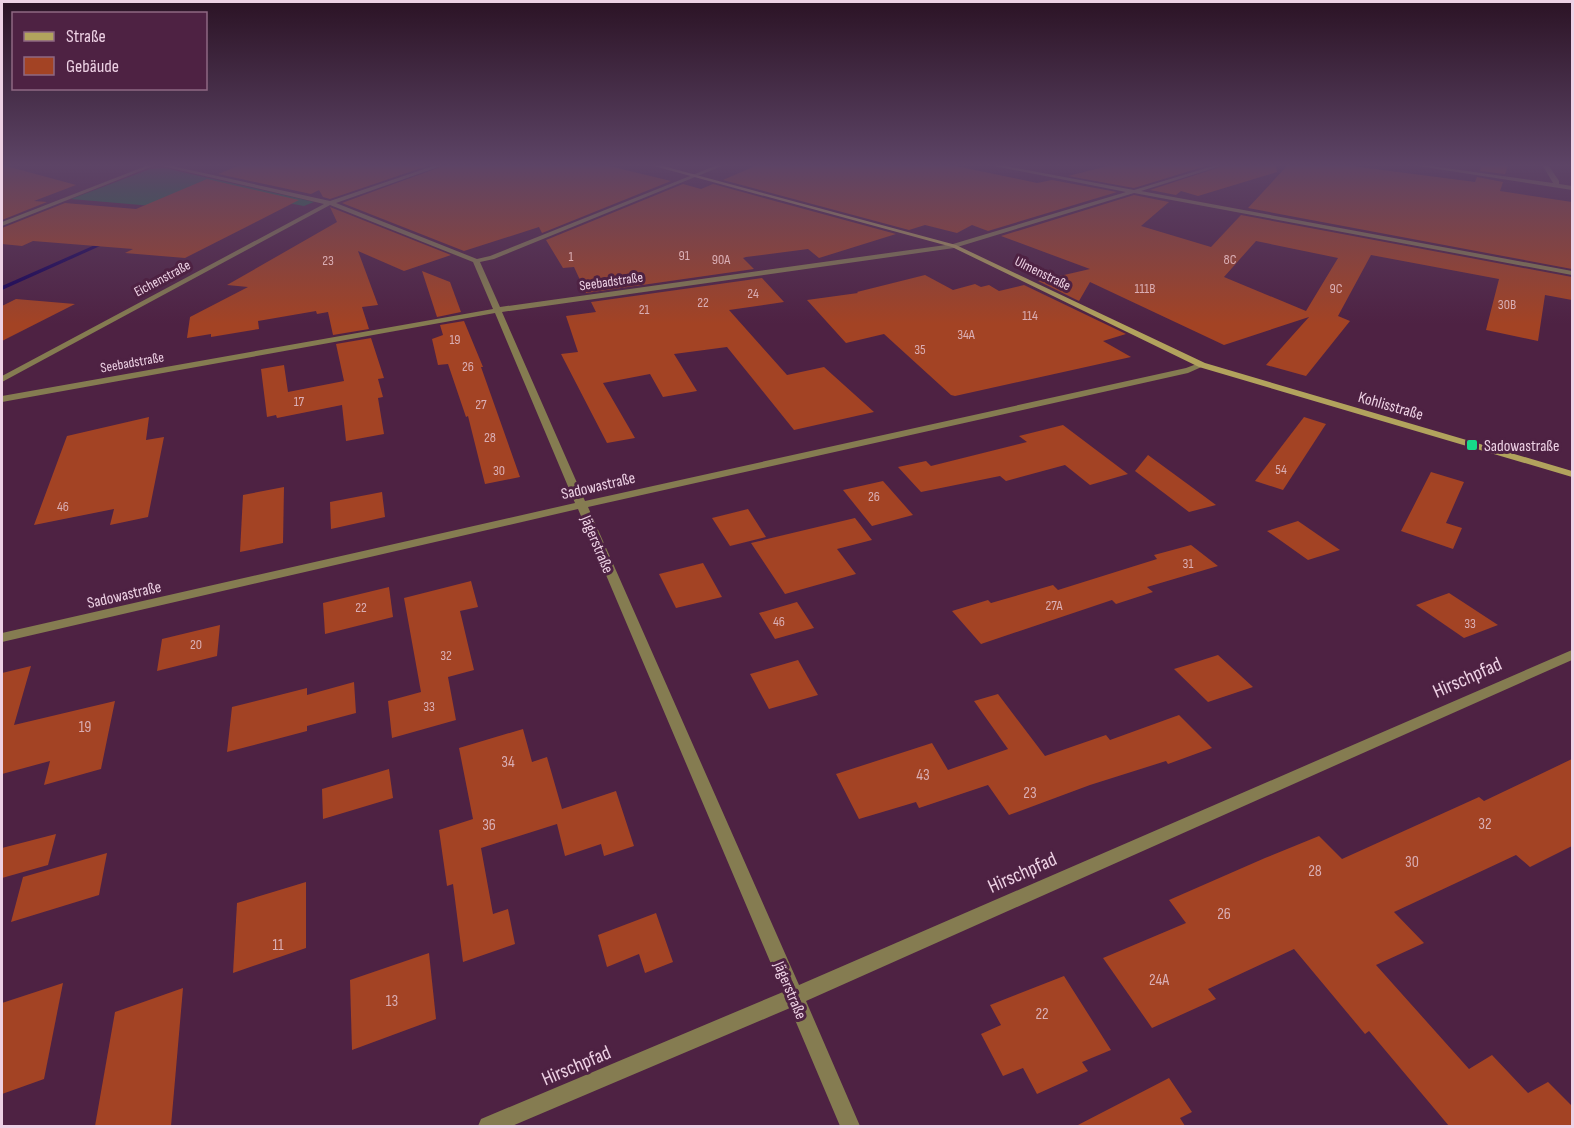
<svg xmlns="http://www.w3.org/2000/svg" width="1574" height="1128" viewBox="0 0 1574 1128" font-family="'Sofia Sans Condensed',sans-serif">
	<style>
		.green { fill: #167047 }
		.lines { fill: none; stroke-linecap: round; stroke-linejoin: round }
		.stream { fill: #140057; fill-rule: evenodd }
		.building { fill: #a34324; fill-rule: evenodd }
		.street { fill: #857c51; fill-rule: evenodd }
		.secondary { fill: #b2a35d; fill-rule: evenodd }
		.poi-dot { fill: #17d989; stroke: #4e2243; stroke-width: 2 }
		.labels { text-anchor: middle; stroke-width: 6; stroke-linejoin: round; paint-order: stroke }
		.number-label { font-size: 14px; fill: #daaeb4 }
		.far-street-label { font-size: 14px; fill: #edd1e4; stroke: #4e2243 }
		.street-label { font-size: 16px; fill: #edd1e4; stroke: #4e2243 }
		.poi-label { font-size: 16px; fill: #edd1e4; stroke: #4e2243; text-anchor: start }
		.near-number-label { font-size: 16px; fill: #daaeb4 }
		.near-street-label { font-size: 20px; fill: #edd1e4; stroke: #4e2243 }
	</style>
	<rect width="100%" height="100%" fill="#4e2243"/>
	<!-- green -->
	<path class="green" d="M 163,168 L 169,169 L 314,202 L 304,206 L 218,190 L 176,208 L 71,199 L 150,169 Z"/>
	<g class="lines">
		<!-- stream -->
		<path class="stream" d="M 104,241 L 109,242 L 2,290 L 2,286 Z"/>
	</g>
	<!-- building -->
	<g class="building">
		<path d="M 2,166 L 6,166 L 76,185 L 34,201 L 47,202 L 2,220 Z"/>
		<path d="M 238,166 L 427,166 L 330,199 L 323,197 L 319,190 L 311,194 L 218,174 Z"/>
		<path d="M 443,166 L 609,166 L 671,181 L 542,233 L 539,227 L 464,251 L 342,203 Z"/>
		<path d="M 755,166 L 956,166 L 1037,183 L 1052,180 L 1117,192 L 988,231 L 972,225 L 957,233 L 925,225 L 909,230 L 723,180 Z"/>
		<path d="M 1108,166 L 1206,166 L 1134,188 L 1068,176 Z"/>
		<path d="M 1223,166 L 1276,166 L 1277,172 L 1198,196 L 1181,191 L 1176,195 L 1150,190 Z"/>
		<path d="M 1287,166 L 1352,166 L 1475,182 L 1477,177 L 1503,182 L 1500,191 L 1572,202 L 1572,269 L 1248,208 Z"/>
		<path d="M 1481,166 L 1508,166 L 1505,174 L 1480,171 Z"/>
		<path d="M 207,179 L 299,200 L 185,258 L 125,253 L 133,249 L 33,241 L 22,246 L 2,244 L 2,228 L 65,203 L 136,209 Z"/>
		<path d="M 683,184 L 701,189 L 713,184 L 896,234 L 819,258 L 808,249 L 746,257 L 743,258 L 754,269 L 586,293 L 574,267 L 563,268 L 546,240 Z"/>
		<path d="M 1134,195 L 1169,202 L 1141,226 L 1211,247 L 1241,215 L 1572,277 L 1572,300 L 1545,295 L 1538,341 L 1486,330 L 1499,279 L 1371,255 L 1338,316 L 1350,321 L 1306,376 L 1266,365 L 1309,317 L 1224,345 L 1090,282 L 1079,301 L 1038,281 L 1090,269 L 1001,236 ZM 1256,241 L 1338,258 L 1306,311 L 1224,277 Z"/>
		<path d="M 330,207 L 451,255 L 404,271 L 358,251 L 378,305 L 362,307 L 369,329 L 333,335 L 328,312 L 317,314 L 316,311 L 258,321 L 259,329 L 211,337 L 211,334 L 187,338 L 190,317 L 248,287 L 227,285 L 337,222 Z"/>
		<path d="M 422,271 L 450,282 L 461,312 L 437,317 Z"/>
		<path d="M 925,275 L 953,290 L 975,284 L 981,287 L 989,285 L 999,291 L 1024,285 L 1126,334 L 1103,341 L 1131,357 L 955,396 L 951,395 L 884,334 L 846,343 L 807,300 L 858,293 L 857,292 Z"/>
		<path d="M 762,278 L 784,302 L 729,310 L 787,375 L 824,367 L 874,412 L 794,430 L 727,347 L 674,354 L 697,391 L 663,397 L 650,374 L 603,383 L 635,438 L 607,443 L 561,354 L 578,352 L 566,316 L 596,312 L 591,302 Z"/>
		<path d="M 16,299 L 75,304 L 2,341 L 2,306 Z"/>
		<path d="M 464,321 L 483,367 L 481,367 L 520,477 L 485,484 L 468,416 L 466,417 L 448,364 L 438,365 L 432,339 L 443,335 L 440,325 Z"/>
		<path d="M 371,338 L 384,378 L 378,379 L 383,397 L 378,398 L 384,434 L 346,441 L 342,405 L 277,418 L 276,415 L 267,417 L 261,369 L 284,365 L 288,392 L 344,381 L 336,344 Z"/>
		<path d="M 149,417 L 146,440 L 164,437 L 148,517 L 110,525 L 114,509 L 34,525 L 67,436 Z"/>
		<path d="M 1304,417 L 1326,424 L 1283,490 L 1255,481 Z"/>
		<path d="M 1063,425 L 1128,474 L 1090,485 L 1065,465 L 1006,481 L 1000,476 L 921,492 L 898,467 L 926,461 L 931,466 L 1027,442 L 1019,436 Z"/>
		<path d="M 1148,455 L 1193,488 L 1216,505 L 1189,512 L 1135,471 Z"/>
		<path d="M 1431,472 L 1464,482 L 1446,523 L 1462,528 L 1453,549 L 1401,531 Z"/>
		<path d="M 883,481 L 913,515 L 872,526 L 843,490 Z"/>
		<path d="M 284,487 L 283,543 L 240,552 L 243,495 Z"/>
		<path d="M 382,492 L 385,517 L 331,529 L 330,502 Z"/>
		<path d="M 748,509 L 766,537 L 730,546 L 712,518 Z"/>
		<path d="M 855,518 L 872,540 L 837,549 L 856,574 L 785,594 L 751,543 Z"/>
		<path d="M 1298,521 L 1340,550 L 1308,560 L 1267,531 Z"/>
		<path d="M 1191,545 L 1218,566 L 1147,587 L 1153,592 L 1116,604 L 1112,600 L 981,644 L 952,611 L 988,600 L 991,603 L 1053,585 L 1058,590 L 1157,559 L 1154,555 Z"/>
		<path d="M 703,563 L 722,597 L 676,608 L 659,574 Z"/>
		<path d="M 471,581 L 478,607 L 460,611 L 474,670 L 448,677 L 456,720 L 392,738 L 388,701 L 421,692 L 404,598 Z"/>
		<path d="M 389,587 L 393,617 L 325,634 L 323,603 Z"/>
		<path d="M 1449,593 L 1498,625 L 1464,638 L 1416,605 Z"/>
		<path d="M 797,602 L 814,628 L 775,639 L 759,613 Z"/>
		<path d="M 220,625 L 217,656 L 157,671 L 162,639 Z"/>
		<path d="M 1218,655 L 1253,687 L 1208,702 L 1174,669 Z"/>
		<path d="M 798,660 L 818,695 L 769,709 L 750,674 Z"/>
		<path d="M 31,666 L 14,725 L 115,701 L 101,769 L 44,785 L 50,761 L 2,774 L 2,673 Z"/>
		<path d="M 354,682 L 356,713 L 307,726 L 307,731 L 227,752 L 232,707 L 307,688 L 307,695 Z"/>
		<path d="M 998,694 L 1045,756 L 1106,735 L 1110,740 L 1179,715 L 1212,748 L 1168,764 L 1166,761 L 1090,785 L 1009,815 L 988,785 L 919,808 L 916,802 L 859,819 L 836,774 L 932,743 L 948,770 L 1008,749 L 974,701 Z"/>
		<path d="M 523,729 L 532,762 L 547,757 L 562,809 L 616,791 L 634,846 L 604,856 L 601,844 L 565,856 L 557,824 L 481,848 L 493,914 L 508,909 L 515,944 L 463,962 L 453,884 L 447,886 L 439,830 L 473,819 L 459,748 Z"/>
		<path d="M 1572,759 L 1572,846 L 1530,867 L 1516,855 L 1394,912 L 1424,943 L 1376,965 L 1469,1069 L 1492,1055 L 1528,1093 L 1548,1082 L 1572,1106 L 1572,1126 L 1449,1126 L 1369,1031 L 1365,1034 L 1294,949 L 1208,989 L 1216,999 L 1152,1028 L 1103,958 L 1186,923 L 1169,900 L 1265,858 L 1319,836 L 1342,859 L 1479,797 L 1484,801 Z"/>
		<path d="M 389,769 L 393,798 L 323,819 L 322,789 Z"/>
		<path d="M 56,834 L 48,865 L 2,878 L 2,848 Z"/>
		<path d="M 107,853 L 99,895 L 11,922 L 23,877 Z"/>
		<path d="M 306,882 L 306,948 L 233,973 L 237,903 Z"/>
		<path d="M 656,913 L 673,962 L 645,973 L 639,954 L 607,967 L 598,935 Z"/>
		<path d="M 429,953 L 436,1019 L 352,1050 L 350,980 Z"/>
		<path d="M 1064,976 L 1111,1050 L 1082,1062 L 1088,1071 L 1037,1094 L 1023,1068 L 1003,1076 L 981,1034 L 1001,1025 L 990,1005 Z"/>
		<path d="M 63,983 L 44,1079 L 2,1094 L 2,1003 Z"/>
		<path d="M 183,988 L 171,1126 L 95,1126 L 115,1012 Z"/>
		<path d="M 1169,1078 L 1192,1112 L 1180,1118 L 1185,1126 L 1076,1126 Z"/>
	</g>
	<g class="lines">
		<!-- street -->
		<g class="street">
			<path d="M 146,166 L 153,166 L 2,226 L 2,222 Z"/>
			<path d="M 162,166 L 172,166 L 330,201 L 433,166 L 441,166 L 336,203 L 477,259 L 490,256 L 715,166 L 722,166 L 494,259 L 480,262 L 500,307 L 953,244 L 1126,192 L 994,166 L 1005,166 L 1134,190 L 1213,166 L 1221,166 L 1141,191 L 1572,271 L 1572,275 L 1134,193 L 954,248 L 502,312 L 585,501 L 1186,368 L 1202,362 L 1206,365 L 1188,373 L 588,507 L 799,985 L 1572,650 L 1572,660 L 806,1001 L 860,1126 L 840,1126 L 790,1008 L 512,1126 L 478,1126 L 481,1119 L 783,992 L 578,509 L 2,642 L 2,633 L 575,503 L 495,313 L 2,402 L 2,396 L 493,309 L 473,262 L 330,205 L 2,382 L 2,376 L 324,204 Z"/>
			<path d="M 1418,166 L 1431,166 L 1553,183 L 1543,166 L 1549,166 L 1559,181 L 1559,184 L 1572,186 L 1572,190 Z"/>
		</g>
		<!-- secondary -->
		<path class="secondary" d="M 654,166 L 663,166 L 956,245 L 1205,363 L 1572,471 L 1572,477 L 1199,367 L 952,247 Z"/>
	</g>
	<!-- sky -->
	<linearGradient id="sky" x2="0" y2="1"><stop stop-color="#2b1325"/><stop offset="0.51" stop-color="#5d4466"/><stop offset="1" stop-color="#5d4466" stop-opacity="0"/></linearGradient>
	<rect width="1574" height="324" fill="url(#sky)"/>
	<!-- markers -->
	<rect class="poi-dot" x="1466" y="439" width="12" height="12" rx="3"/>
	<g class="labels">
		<!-- number labels -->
		<g class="number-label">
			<text x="684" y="260">91</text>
			<text x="571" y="261">1</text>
			<text x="721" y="264">90A</text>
			<text x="1230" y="264">8C</text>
			<text x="328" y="265">23</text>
			<text x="1145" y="293">111B</text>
			<text x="1336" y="293">9C</text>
			<text x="753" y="298">24</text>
			<text x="703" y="307">22</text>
			<text x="1507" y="309">30B</text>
			<text x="644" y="314">21</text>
			<text x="1030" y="320">114</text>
			<text x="966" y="339">34A</text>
			<text x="455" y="344">19</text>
			<text x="920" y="354">35</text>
			<text x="468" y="371">26</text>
			<text x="299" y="406">17</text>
			<text x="481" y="409">27</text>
			<text x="490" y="442">28</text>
			<text x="1281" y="474">54</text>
			<text x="499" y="475">30</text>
			<text x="874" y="501">26</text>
			<text x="63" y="511">46</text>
			<text x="1188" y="568">31</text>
			<text x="1054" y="610">27A</text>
			<text x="361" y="612">22</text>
			<text x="779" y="626">46</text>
			<text x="1470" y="628">33</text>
			<text x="196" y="649">20</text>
			<text x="446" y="660">32</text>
			<text x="429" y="711">33</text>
		</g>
		<!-- far-street labels -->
		<g class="far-street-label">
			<text transform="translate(1043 273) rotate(26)" y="5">Ulmenstraße</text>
			<text transform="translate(162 278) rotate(-28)" y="5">Eichenstraße</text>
			<text transform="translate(611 281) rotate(-8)" y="5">Seebadstraße</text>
			<text transform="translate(132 362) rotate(-10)" y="5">Seebadstraße</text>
		</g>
		<!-- street labels -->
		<g class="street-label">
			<text transform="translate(1391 405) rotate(16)" y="6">Kohlisstraße</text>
			<text transform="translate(598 485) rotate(-13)" y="6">Sadowastraße</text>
			<text transform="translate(598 544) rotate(67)" y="6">Jägerstraße</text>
			<text transform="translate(124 594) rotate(-13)" y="6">Sadowastraße</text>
			<text transform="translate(791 990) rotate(67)" y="6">Jägerstraße</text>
		</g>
		<!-- poi labels -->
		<g class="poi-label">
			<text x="1484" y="451">Sadowastraße</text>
		</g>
		<!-- near-number labels -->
		<g class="near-number-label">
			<text x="85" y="732">19</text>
			<text x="508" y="767">34</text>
			<text x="923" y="780">43</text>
			<text x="1030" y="798">23</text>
			<text x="1485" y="829">32</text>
			<text x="489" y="830">36</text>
			<text x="1412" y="867">30</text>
			<text x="1315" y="876">28</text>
			<text x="1224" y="919">26</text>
			<text x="278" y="950">11</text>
			<text x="1159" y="985">24A</text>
			<text x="392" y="1006">13</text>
			<text x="1042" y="1019">22</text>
		</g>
		<!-- near-street labels -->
		<g class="near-street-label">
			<text transform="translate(1467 677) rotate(-24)" y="7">Hirschpfad</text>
			<text transform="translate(1022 872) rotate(-24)" y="7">Hirschpfad</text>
			<text transform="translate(576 1065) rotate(-23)" y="7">Hirschpfad</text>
		</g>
	</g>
	<!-- border -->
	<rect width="1574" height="1128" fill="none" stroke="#edd1e4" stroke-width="6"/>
	<!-- legend -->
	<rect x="12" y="12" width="195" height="78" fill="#4e2243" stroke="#8e6883" stroke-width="1.5"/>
	<rect x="24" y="32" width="30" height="9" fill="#b2a35d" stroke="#8e6883" stroke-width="1.5"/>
	<text x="66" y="42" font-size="18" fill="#edd1e4">Straße</text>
	<rect x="24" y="57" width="30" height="18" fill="#a34324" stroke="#8e6883" stroke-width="1.5"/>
	<text x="66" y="72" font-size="18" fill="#edd1e4">Gebäude</text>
</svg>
